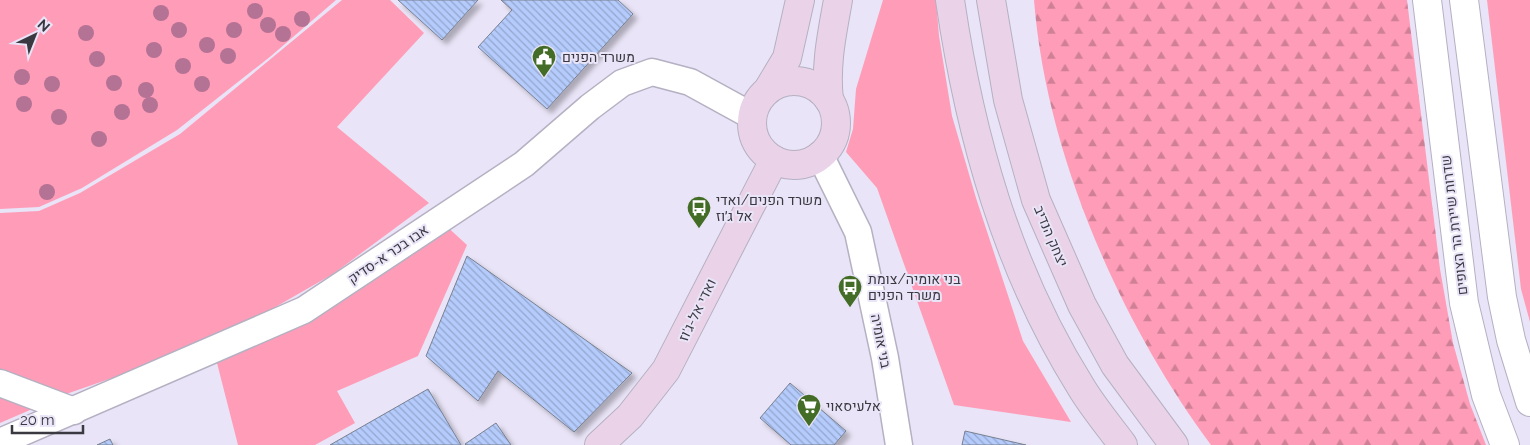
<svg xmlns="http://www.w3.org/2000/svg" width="1530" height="445" viewBox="0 0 1530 445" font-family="Raleway,Heebo,sans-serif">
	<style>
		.green { fill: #ff9cb7 }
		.forest { fill: url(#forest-firs) }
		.building { fill: url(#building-back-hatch); stroke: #788090; filter: url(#shadow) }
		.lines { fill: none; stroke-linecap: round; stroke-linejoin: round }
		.minor-casing { stroke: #b5b0c2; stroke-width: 29 }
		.tertiary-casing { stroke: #b5b0c2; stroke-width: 30 }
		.secondary-casing { stroke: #b5b0c2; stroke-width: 30 }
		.minor { stroke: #fff; stroke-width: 26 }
		.tertiary { stroke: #fff; stroke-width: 28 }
		.secondary { stroke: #ead3e8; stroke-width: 28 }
		.tree { fill: #b47295 }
		.labels { text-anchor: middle; stroke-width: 4; stroke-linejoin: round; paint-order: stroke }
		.poi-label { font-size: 14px; fill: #3a3840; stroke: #e9e4f7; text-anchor: start }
		.street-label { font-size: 14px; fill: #3a3840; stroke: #e9e4f7 }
	</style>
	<defs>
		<pattern id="forest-firs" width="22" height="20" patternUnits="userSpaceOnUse" patternTransform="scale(1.25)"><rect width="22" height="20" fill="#ff9cb7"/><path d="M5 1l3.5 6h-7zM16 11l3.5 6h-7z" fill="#cf8096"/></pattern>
		<pattern id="building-back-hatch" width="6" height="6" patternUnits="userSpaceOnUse" patternTransform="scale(1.25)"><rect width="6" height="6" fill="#b4cbfc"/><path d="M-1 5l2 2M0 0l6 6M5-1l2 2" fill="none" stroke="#93a6cd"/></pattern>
		<filter id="shadow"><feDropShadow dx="4.5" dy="4.5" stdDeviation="2.5" flood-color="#0004"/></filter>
	</defs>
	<rect width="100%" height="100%" fill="#e9e4f7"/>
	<!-- green -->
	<g class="green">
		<path d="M 0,0 L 336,0 L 271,56 L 177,130 L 82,188 L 39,207 L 0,209 Z"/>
		<path d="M 342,0 L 390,0 L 424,33 L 337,127 L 429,203 L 333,274 L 258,317 L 138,369 L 69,393 L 0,423 L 0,213 L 39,211 L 80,193 L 180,134 Z"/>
		<path d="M 883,0 L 936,0 L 939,36 L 952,116 L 976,198 L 1023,341 L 1071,422 L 954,405 L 877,188 L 846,152 L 853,129 L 856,89 Z"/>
		<path d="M 1487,0 L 1530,0 L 1530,322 L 1521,289 Z"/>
		<path d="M 443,223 L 467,245 L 418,356 L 337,391 L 355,423 L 315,445 L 238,445 L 217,363 L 325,311 Z"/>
	</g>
	<!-- forest -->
	<path class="forest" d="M 1034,0 L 1407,0 L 1440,269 L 1453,343 L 1470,404 L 1486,445 L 1211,445 C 1120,322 1046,154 1034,0 Z"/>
	<!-- building -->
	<g class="building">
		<path d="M 398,0 L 478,0 L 442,40 Z"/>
		<path d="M 501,0 L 618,0 L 633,14 L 547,109 L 478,47 L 512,10 Z"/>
		<path d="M 467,256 L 632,373 L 574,432 L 498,371 L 478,401 L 426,356 Z"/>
		<path d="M 790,383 L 846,431 L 834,445 L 791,445 L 760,418 Z"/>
		<path d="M 428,389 L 461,445 L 330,445 Z"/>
		<path d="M 496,423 L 511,445 L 466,445 L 465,444 Z"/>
		<path d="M 965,431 L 1026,445 L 962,445 Z"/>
		<path d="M 110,439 L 113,445 L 97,445 Z"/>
	</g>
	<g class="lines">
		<defs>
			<g id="minor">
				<path d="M 820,155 L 858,232 L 885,358 L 899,445"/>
				<path d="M 0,383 L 74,411"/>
				<path d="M 0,442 L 304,310 L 524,164 L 590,107 L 622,83 L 652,72 L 690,82 L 752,116"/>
			</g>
			<g id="tertiary">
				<path d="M 1427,0 L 1464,303 L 1486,395 L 1505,445"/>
				<path d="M 1464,0 L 1502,297 L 1511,340 L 1530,402"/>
			</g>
			<g id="secondary">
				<path d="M 950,0 C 970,136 1007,269 1081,387 C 1093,407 1109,426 1123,445"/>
				<path d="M 991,0 L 1008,100 L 1036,200 L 1082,305 L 1115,365 L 1174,445"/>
				<circle cx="794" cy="123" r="42"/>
				<path d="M 769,88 L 787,58 L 800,0"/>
				<path d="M 829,100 C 825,65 832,34 838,0"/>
				<path d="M 599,445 L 630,416 L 666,370 L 774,160"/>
			</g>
		</defs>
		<!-- minor casing -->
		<use href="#minor" class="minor-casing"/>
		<!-- tertiary casing -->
		<use href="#tertiary" class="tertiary-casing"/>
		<!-- secondary casing -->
		<use href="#secondary" class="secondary-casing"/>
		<!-- minor -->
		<use href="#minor" class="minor"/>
		<!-- tertiary -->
		<use href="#tertiary" class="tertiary"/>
		<!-- secondary -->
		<use href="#secondary" class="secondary"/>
	</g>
	<!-- trees -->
	<g class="tree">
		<circle cx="255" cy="11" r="8"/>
		<circle cx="161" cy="13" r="8"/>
		<circle cx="302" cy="19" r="8"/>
		<circle cx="268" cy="25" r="8"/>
		<circle cx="179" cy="30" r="8"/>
		<circle cx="234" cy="30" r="8"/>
		<circle cx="86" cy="33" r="8"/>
		<circle cx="283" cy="34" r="8"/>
		<circle cx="207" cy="45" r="8"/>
		<circle cx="154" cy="50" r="8"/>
		<circle cx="228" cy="56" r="8"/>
		<circle cx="97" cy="59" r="8"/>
		<circle cx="183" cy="66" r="8"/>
		<circle cx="22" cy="77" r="8"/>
		<circle cx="114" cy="83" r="8"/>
		<circle cx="52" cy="84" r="8"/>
		<circle cx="202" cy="84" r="8"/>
		<circle cx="146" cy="90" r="8"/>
		<circle cx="24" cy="104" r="8"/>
		<circle cx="150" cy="105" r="8"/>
		<circle cx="122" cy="112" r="8"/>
		<circle cx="59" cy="117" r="8"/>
		<circle cx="99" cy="139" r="8"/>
		<circle cx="47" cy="192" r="8"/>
	</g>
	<!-- icons -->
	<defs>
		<symbol id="civic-pin" viewBox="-11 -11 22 30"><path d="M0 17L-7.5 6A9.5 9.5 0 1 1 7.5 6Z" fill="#436c27" stroke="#e9e4f7"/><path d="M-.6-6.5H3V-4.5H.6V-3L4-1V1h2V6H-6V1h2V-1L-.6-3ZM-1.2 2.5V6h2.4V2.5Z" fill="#fff"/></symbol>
		<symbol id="bus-pin" viewBox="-11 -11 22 30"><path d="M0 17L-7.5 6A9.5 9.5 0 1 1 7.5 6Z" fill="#436c27" stroke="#e9e4f7"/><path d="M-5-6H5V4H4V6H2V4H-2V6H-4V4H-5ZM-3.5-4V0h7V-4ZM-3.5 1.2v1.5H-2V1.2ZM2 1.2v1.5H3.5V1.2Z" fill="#fff"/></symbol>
		<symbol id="supermarket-pin" viewBox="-11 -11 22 30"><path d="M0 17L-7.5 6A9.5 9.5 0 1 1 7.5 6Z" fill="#436c27" stroke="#e9e4f7"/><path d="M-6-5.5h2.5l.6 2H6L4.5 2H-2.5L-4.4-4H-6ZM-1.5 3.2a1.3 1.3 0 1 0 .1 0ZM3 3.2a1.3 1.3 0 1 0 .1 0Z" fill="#fff"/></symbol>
	</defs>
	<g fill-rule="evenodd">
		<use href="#civic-pin" x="530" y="43" width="28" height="38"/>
		<use href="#bus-pin" x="685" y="194" width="28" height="38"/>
		<use href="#bus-pin" x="836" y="273" width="28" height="38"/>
		<use href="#supermarket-pin" x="795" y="392" width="28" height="38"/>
	</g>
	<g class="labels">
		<!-- poi labels -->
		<g class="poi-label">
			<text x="562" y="62">משרד הפנים</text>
			<text x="716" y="205">משרד הפנים/ואדי<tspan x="716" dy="16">אל ג׳וז</tspan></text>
			<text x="868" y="284">בני אומיה/צומת<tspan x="868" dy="16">משרד הפנים</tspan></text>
			<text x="826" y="411">אלעיסאוי</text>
		</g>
		<!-- street labels -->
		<g class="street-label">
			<text transform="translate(1454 225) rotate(-97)" y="5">שדרות שיירת הר הצופים</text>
			<text transform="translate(1051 236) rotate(67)" y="5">יצחק הנדיב</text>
			<text transform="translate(388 254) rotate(-34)" y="5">אבו בכר א-סדיק</text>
			<text transform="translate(697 310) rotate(-64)" y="5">ואדי אל-ג'וז</text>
			<text transform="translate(881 341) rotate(79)" y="5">בני אומיה</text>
		</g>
	</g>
	<!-- north arrow -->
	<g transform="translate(35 35) rotate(43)" stroke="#e9e4f7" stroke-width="4" paint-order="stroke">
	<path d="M0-4L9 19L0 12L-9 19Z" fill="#3a3840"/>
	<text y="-8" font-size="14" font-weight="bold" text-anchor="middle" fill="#3a3840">N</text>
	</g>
	<!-- scale -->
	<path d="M12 425v8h71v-8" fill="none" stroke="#3a3840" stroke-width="2.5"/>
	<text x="20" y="425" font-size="15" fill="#3a3840" stroke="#e9e4f7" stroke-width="4" paint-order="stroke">20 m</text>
</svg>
